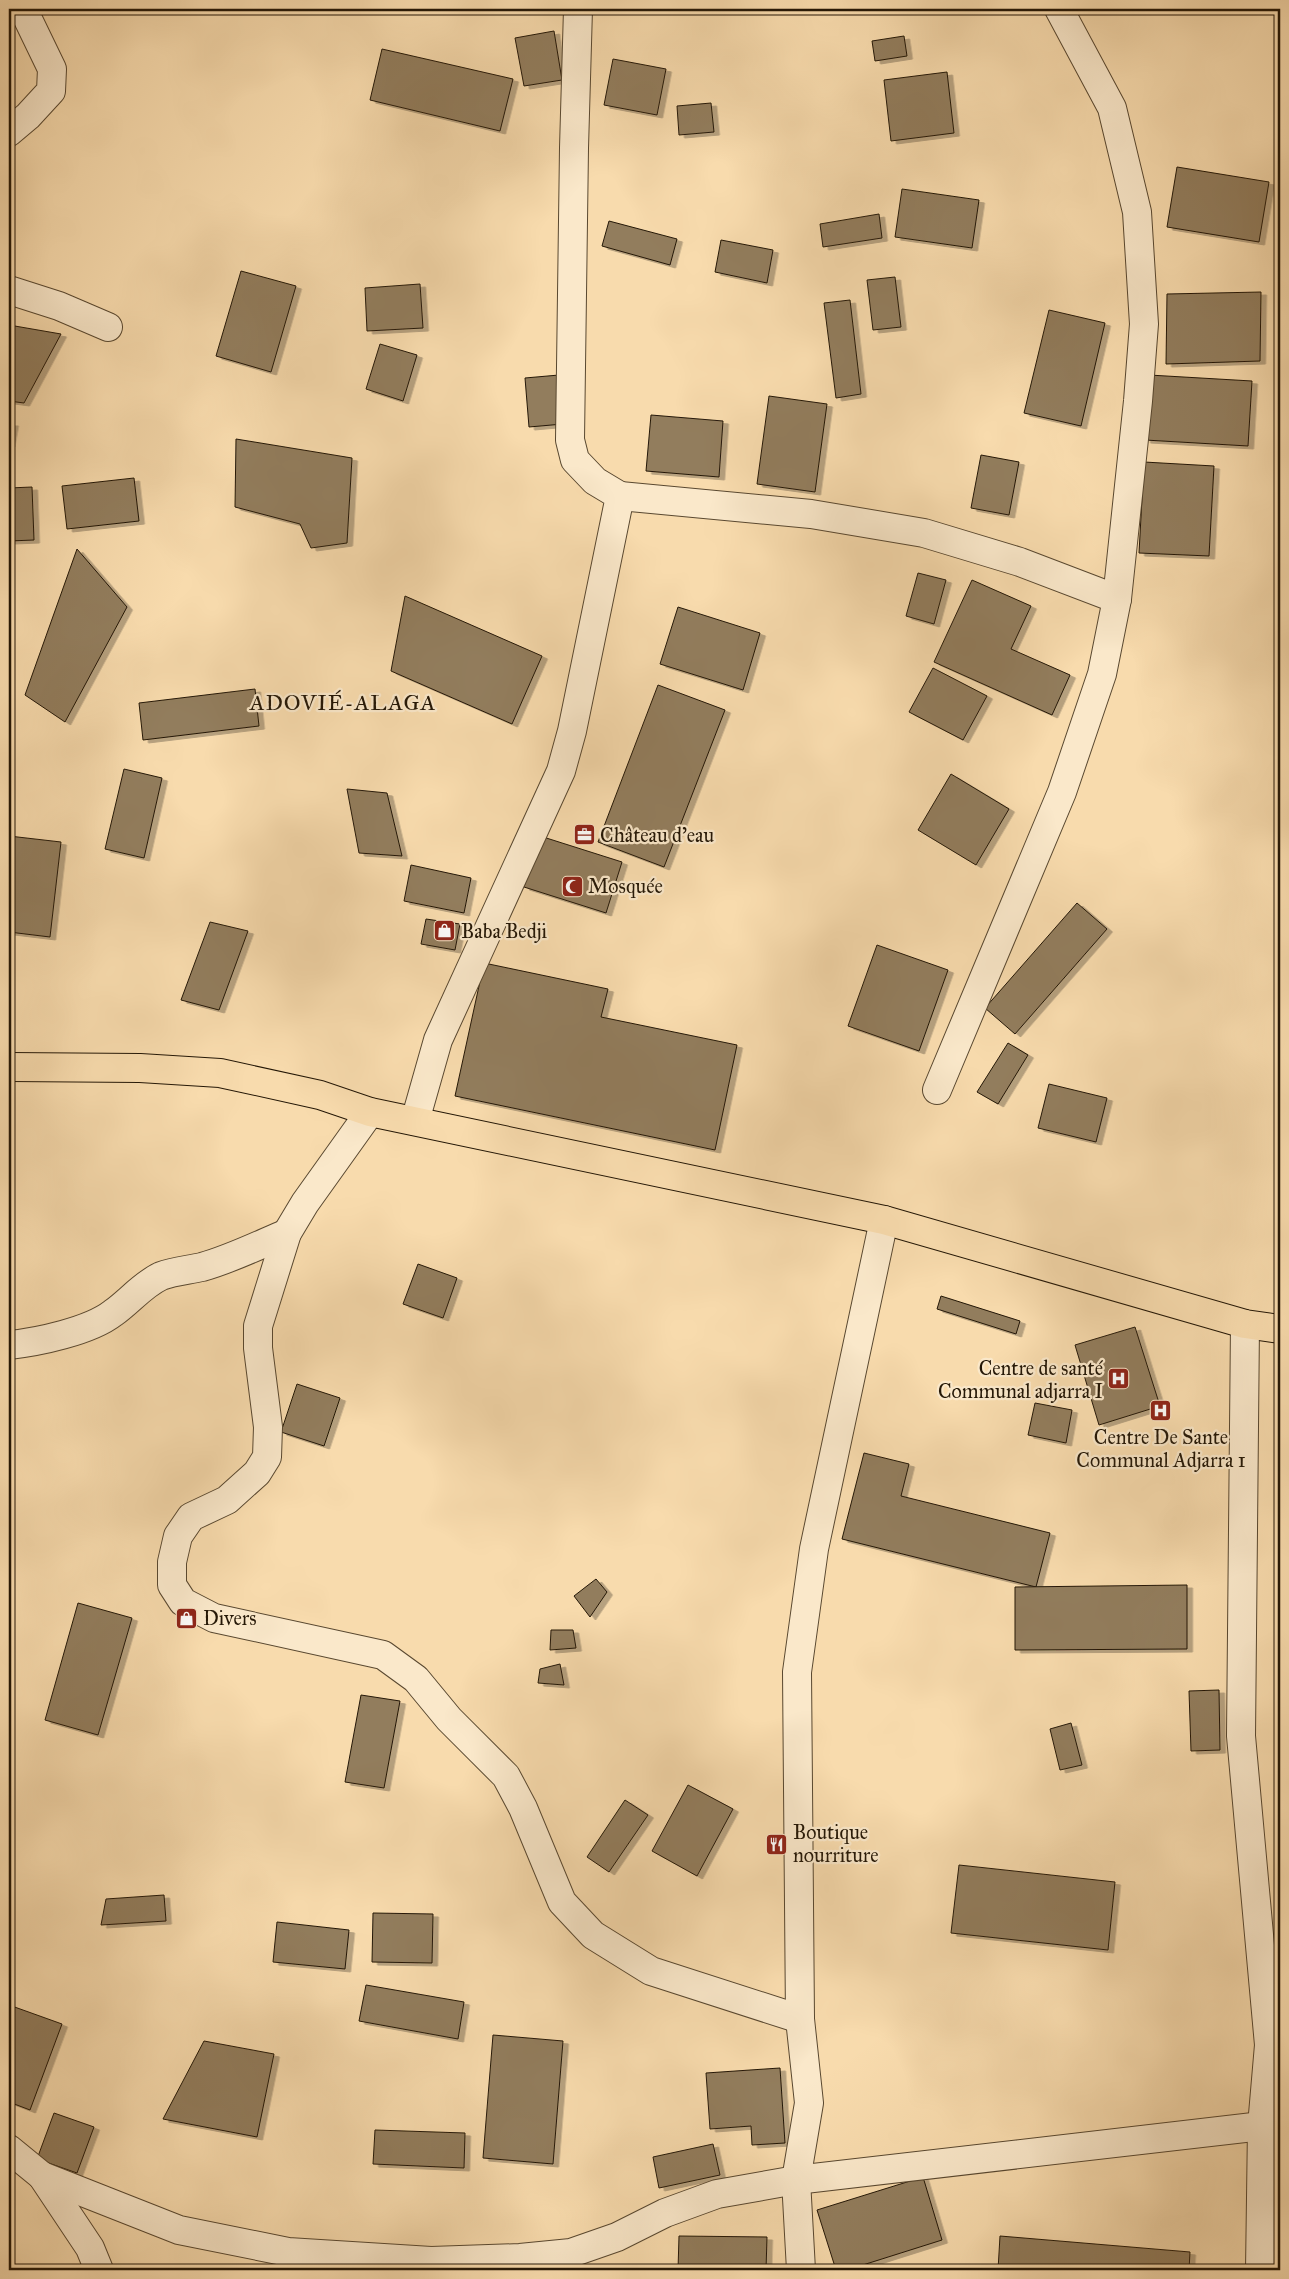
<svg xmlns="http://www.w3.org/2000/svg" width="1289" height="2279" viewBox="0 0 1289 2279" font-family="'IM FELL Great Primer',serif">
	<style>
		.building { fill: #927d5d; stroke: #241706; filter: url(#shadow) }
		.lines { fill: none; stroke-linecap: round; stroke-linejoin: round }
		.minor-casing { stroke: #594830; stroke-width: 30 }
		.primary-casing { stroke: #241706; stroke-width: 30 }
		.minor { stroke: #fae8ca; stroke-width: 28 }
		.primary { stroke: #f8dbad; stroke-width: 28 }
		.labels { text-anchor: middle; stroke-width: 4.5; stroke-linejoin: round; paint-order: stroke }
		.poi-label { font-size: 20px; fill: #241706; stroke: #fae8ca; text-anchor: start }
		.quarter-label { font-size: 22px; letter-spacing: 1px; fill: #241706; stroke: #fae8ca }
	</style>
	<defs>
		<filter id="shadow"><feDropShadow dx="5.5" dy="3" stdDeviation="0" flood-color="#0004"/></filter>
	</defs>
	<rect width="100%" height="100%" fill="#f8dbad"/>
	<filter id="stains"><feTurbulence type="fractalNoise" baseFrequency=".004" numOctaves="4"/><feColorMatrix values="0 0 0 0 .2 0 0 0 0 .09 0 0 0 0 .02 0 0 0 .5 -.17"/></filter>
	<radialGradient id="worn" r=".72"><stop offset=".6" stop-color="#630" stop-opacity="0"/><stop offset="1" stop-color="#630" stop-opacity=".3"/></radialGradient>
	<!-- building -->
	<g class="building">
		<path d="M 554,31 L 562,80 L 524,86 L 515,38 Z"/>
		<path d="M 904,36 L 907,56 L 875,61 L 872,41 Z"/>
		<path d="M 382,49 L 513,79 L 500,131 L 370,100 Z"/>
		<path d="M 613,59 L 666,69 L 657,115 L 604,105 Z"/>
		<path d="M 947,72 L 954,133 L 891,141 L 884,80 Z"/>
		<path d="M 711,103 L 714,132 L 679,135 L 677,106 Z"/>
		<path d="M 1177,167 L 1269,182 L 1259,242 L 1167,227 Z"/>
		<path d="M 902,189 L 979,200 L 972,248 L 895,237 Z"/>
		<path d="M 879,214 L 882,238 L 823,247 L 820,224 Z"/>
		<path d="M 609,221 L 677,239 L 670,265 L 602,246 Z"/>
		<path d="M 721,240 L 773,250 L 767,283 L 715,272 Z"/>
		<path d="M 241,271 L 296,286 L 271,372 L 216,356 Z"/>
		<path d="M 895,277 L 901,327 L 873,330 L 867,280 Z"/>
		<path d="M 420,284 L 423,328 L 367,331 L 365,288 Z"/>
		<path d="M 1261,292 L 1260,361 L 1166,364 L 1167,294 Z"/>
		<path d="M 850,300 L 861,394 L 836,398 L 824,303 Z"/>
		<path d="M 1049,310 L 1105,323 L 1081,426 L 1024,413 Z"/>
		<path d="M 9,325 L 61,334 L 24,403 L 9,401 Z"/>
		<path d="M 380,344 L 417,355 L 403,401 L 366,389 Z"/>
		<path d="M 559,375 L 563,424 L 529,427 L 525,378 Z"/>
		<path d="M 1149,375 L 1252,381 L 1248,446 L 1145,440 Z"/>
		<path d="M 769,396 L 827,404 L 815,492 L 757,484 Z"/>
		<path d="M 651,415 L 723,421 L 719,477 L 646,471 Z"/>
		<path d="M 9,423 L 13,423 L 9,444 Z"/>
		<path d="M 236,439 L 352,458 L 347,543 L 311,548 L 300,524 L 235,507 Z"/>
		<path d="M 981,455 L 1019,462 L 1009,515 L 971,508 Z"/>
		<path d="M 1144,462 L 1214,466 L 1209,556 L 1139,553 Z"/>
		<path d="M 134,478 L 139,521 L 67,529 L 62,486 Z"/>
		<path d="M 32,487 L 34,540 L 9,541 L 9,488 Z"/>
		<path d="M 77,549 L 127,607 L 65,722 L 25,695 Z"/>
		<path d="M 918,573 L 946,580 L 934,624 L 906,616 Z"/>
		<path d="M 972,580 L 1031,606 L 1011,649 L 1070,675 L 1052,715 L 934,662 Z"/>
		<path d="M 405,596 L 542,656 L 512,724 L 391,671 Z"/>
		<path d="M 678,607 L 760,633 L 743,690 L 660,664 Z"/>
		<path d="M 933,668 L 987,696 L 963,740 L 909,712 Z"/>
		<path d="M 658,685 L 725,710 L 664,867 L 598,842 Z"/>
		<path d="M 255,689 L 259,726 L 143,740 L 139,703 Z"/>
		<path d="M 124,769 L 162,778 L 144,858 L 105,849 Z"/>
		<path d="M 951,774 L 1009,809 L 976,865 L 918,830 Z"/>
		<path d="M 347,789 L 387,793 L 402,856 L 359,853 Z"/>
		<path d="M 9,836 L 61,842 L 50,937 L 9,932 Z"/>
		<path d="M 540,836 L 622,862 L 606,913 L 524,887 Z"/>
		<path d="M 411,865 L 471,878 L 464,913 L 404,901 Z"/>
		<path d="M 1077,903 L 1107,929 L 1015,1034 L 985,1008 Z"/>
		<path d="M 426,919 L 460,924 L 455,950 L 421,944 Z"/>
		<path d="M 210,922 L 248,931 L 219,1010 L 181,1000 Z"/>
		<path d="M 877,945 L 948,970 L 919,1051 L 848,1026 Z"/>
		<path d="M 484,963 L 608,989 L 601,1017 L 737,1045 L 715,1150 L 455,1096 Z"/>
		<path d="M 1008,1043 L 1028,1055 L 998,1104 L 977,1092 Z"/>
		<path d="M 1049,1084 L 1107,1098 L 1096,1142 L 1038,1128 Z"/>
		<path d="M 418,1264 L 457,1278 L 443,1318 L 403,1304 Z"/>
		<path d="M 941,1296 L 1020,1321 L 1016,1334 L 937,1309 Z"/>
		<path d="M 1135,1327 L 1160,1406 L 1099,1425 L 1075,1345 Z"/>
		<path d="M 297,1384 L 340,1398 L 324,1446 L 281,1432 Z"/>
		<path d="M 1035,1403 L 1072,1410 L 1066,1443 L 1028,1435 Z"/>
		<path d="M 864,1453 L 909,1464 L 901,1496 L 1050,1533 L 1036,1587 L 842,1539 Z"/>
		<path d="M 596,1579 L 607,1592 L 590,1617 L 574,1596 Z"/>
		<path d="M 1187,1585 L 1187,1649 L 1015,1650 L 1015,1587 Z"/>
		<path d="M 78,1603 L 132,1618 L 98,1735 L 45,1720 Z"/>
		<path d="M 551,1630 L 573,1630 L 576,1648 L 550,1650 Z"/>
		<path d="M 560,1664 L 564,1685 L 538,1683 L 540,1669 Z"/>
		<path d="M 1219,1690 L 1220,1750 L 1191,1751 L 1189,1691 Z"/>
		<path d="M 361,1695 L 400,1701 L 384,1788 L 345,1782 Z"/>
		<path d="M 1071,1723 L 1082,1765 L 1060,1770 L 1050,1729 Z"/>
		<path d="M 688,1785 L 733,1809 L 697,1876 L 652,1851 Z"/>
		<path d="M 625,1800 L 648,1815 L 609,1872 L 587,1857 Z"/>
		<path d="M 959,1865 L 1115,1882 L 1108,1950 L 951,1933 Z"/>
		<path d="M 164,1895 L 166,1921 L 101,1925 L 106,1899 Z"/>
		<path d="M 373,1913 L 433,1914 L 432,1963 L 372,1962 Z"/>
		<path d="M 277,1922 L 349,1930 L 345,1969 L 273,1962 Z"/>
		<path d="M 366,1985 L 464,2002 L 458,2039 L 359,2021 Z"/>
		<path d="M 9,2005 L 62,2024 L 30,2110 L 9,2102 Z"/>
		<path d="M 493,2035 L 563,2041 L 553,2164 L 483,2158 Z"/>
		<path d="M 204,2041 L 274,2054 L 257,2137 L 163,2119 Z"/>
		<path d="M 780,2068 L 785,2143 L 752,2145 L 751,2126 L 710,2129 L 706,2073 Z"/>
		<path d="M 54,2113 L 94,2127 L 77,2173 L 37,2159 Z"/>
		<path d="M 375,2130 L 465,2133 L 464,2168 L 373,2164 Z"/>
		<path d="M 713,2144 L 720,2175 L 659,2188 L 653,2157 Z"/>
		<path d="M 923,2177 L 942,2240 L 847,2270 L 836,2270 L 817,2210 Z"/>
		<path d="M 679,2236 L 767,2237 L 766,2270 L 678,2270 Z"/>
		<path d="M 1000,2236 L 1190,2252 L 1189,2270 L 998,2270 Z"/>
	</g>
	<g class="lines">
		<defs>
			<g id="minor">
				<path d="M 9,132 L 28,116 L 51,91 L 52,69 L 23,9"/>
				<path d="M 9,290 L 59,306 L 108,327"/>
				<path d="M 620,496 L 811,514 L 924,533 L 1020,562 L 1117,599"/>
				<path d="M 937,1090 L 1062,792 L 1102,674 L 1117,599 L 1138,401 L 1144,324 L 1137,212 L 1112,108 L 1059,9"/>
				<path d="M 370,1112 L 305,1203 L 287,1233 L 258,1326 L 258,1348 L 268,1427 L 267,1457 L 257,1473 L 227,1500 L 191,1517 L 178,1536 L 172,1562 L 172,1585 L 183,1602 L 214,1618 L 383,1655 L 416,1679 L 449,1719 L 506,1776 L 523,1808 L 562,1902 L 593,1935 L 651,1971 L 800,2019"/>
				<path d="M 415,1121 L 438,1040 L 561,771 L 572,731 L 620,496 L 595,481 L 575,460 L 570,440 L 574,148 L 578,9"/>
				<path d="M 1245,1324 L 1241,1736 L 1269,2045 L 1262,2126 L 1260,2270"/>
				<path d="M 9,1345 C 38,1342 90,1331 113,1313 C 130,1301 142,1285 161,1276 C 174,1271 189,1270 202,1267 C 231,1259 259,1245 287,1233"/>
				<path d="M 9,2149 L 42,2176 L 179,2230 L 288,2252 L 431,2261 L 520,2258 L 571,2253 L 617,2237 L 665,2213 L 717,2194 L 796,2180 L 1262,2126 L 1280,2120"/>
				<path d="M 42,2176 L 90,2248 L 99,2270"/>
				<path d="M 801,2270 L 796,2180 L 809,2103 L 800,2019 L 797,1672 L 814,1549 L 884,1220"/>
			</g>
			<path id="primary" d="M 9,1067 L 140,1068 L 220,1073 L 320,1095 L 370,1112 L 884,1220 L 1245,1324 L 1280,1329"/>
		</defs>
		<!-- minor casing -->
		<use href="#minor" class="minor-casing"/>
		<!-- primary casing -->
		<use href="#primary" class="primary-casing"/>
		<!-- minor -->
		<use href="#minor" class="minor"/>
		<!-- primary -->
		<use href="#primary" class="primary"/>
	</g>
	<!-- icons -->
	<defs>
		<symbol id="office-square" viewBox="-11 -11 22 22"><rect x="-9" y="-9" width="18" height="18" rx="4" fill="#8f2418" stroke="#fae8ca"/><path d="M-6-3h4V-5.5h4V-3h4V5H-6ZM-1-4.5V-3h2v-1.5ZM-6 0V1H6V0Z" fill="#fff"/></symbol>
		<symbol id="mosque-square" viewBox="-11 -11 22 22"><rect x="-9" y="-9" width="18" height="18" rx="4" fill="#8f2418" stroke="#fae8ca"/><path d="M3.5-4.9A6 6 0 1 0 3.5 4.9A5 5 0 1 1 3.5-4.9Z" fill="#fff"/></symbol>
		<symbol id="shop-square" viewBox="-11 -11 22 22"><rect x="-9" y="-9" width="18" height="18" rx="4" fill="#8f2418" stroke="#fae8ca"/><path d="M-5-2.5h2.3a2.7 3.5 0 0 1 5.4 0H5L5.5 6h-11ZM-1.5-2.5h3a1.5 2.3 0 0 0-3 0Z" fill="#fff"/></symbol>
		<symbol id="hospital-square" viewBox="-11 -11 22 22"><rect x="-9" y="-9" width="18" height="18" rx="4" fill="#8f2418" stroke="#fae8ca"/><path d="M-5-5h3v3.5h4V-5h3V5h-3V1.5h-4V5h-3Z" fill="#fff"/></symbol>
		<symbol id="restaurant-square" viewBox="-11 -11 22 22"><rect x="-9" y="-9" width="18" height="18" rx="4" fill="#8f2418" stroke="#fae8ca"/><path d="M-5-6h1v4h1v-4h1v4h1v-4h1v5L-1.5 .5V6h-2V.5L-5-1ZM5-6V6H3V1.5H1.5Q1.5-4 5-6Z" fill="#fff"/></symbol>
	</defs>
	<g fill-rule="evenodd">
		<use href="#office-square" x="572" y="822" width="25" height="25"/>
		<use href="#mosque-square" x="560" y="874" width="25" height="25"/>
		<use href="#shop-square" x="432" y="918" width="25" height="25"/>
		<use href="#hospital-square" x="1106" y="1366" width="25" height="25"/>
		<use href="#hospital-square" x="1148" y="1398" width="25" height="25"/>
		<use href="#shop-square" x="174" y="1606" width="25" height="25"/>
		<use href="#restaurant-square" x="764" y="1832" width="25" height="25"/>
	</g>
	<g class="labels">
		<!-- poi labels -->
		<g class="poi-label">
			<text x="600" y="842">Château d'eau</text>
			<text x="588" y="893">Mosquée</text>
			<text x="461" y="938">Baba Bedji</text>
			<text x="1103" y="1375" text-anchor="end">Centre de santé<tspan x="1103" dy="23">Communal adjarra I</tspan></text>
			<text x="1161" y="1444" text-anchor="middle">Centre De Sante<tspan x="1161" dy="23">Communal Adjarra 1</tspan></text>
			<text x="203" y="1625">Divers</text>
			<text x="793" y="1839">Boutique<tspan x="793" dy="23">nourriture</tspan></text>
		</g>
		<!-- quarter labels -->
		<g class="quarter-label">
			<text x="343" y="710">ADOVIÉ-ALAGA</text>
		</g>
	</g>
	<!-- margin -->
	<rect width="1289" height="2279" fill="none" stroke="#f8dbad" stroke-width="30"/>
	<rect x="10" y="10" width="1269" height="2259" fill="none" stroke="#241706" stroke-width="2.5"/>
	<rect x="15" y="15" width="1259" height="2249" fill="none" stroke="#241706"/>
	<rect width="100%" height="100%" filter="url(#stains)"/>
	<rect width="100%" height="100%" fill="url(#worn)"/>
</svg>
